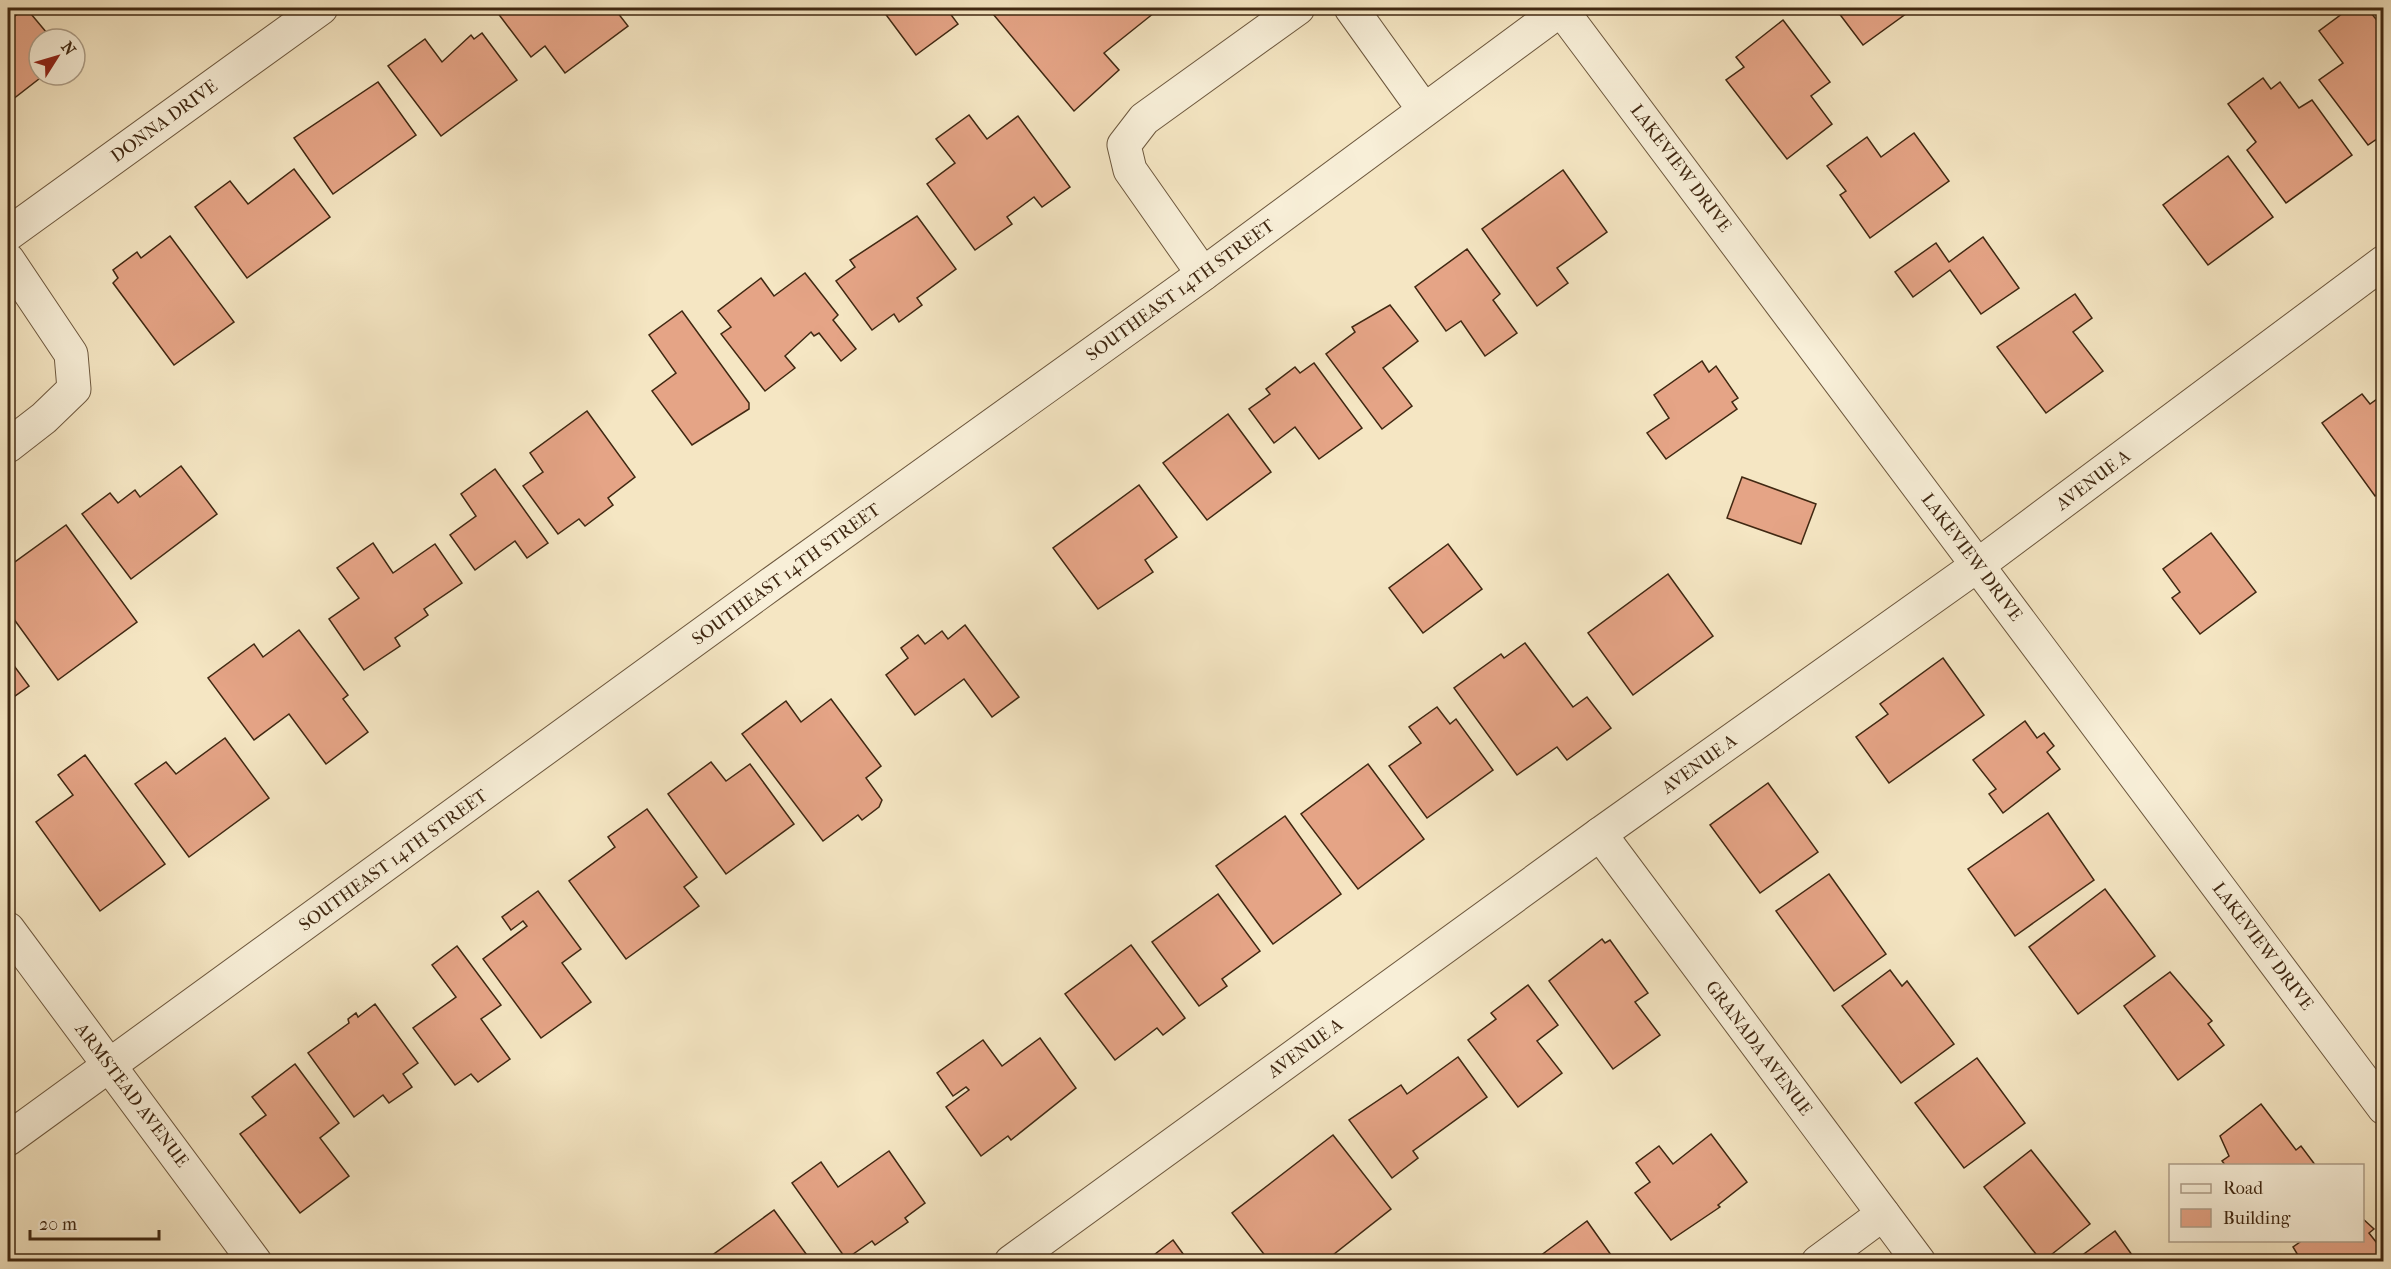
<svg xmlns="http://www.w3.org/2000/svg" width="2391" height="1269" viewBox="0 0 2391 1269" font-family="'IM FELL French Canon',serif">
	<style>
		.building { fill: #e5a486; stroke: #402812; stroke-width: 1.5 }
		.lines { fill: none; stroke-linecap: round; stroke-linejoin: round }
		.minor-casing { stroke: #6d583e; stroke-width: 35 }
		.minor { stroke: #f8efd8; stroke-width: 33 }
		.labels { text-anchor: middle; stroke-width: 4.5; stroke-linejoin: round; paint-order: stroke }
		.street-label { font-size: 18px; fill: #402812; stroke: #f8efd8 }
	</style>
	<rect width="100%" height="100%" fill="#f5e6c3"/>
	<filter id="stains"><feTurbulence type="fractalNoise" baseFrequency=".00333" numOctaves="4"/><feColorMatrix values="0 0 0 0 .2 0 0 0 0 .09 0 0 0 0 .02 0 0 0 .5 -.17"/></filter>
	<radialGradient id="worn" r=".72"><stop offset=".6" stop-color="#630" stop-opacity="0"/><stop offset="1" stop-color="#630" stop-opacity=".3"/></radialGradient>
	<!-- building -->
	<g class="building">
		<path d="M 26,8 L 52,39 L 39,39 L 39,75 L 44,75 L 8,103 L 8,21 Z"/>
		<path d="M 494,8 L 614,8 L 628,26 L 565,73 L 545,46 L 531,57 Z"/>
		<path d="M 881,8 L 946,8 L 958,24 L 916,55 Z"/>
		<path d="M 988,8 L 1150,8 L 1154,13 L 1104,53 L 1119,70 L 1074,111 Z"/>
		<path d="M 1835,8 L 1914,8 L 1863,45 Z"/>
		<path d="M 2350,8 L 2367,8 L 2384,29 L 2384,134 L 2368,145 L 2319,80 L 2343,63 L 2319,31 Z"/>
		<path d="M 1783,20 L 1830,82 L 1811,96 L 1832,124 L 1787,159 L 1726,80 L 1744,67 L 1736,57 Z"/>
		<path d="M 482,33 L 517,80 L 441,136 L 388,66 L 425,39 L 442,62 L 471,35 L 474,39 Z"/>
		<path d="M 2263,78 L 2271,89 L 2280,82 L 2299,108 L 2312,100 L 2352,155 L 2286,203 L 2247,150 L 2256,142 L 2228,104 Z"/>
		<path d="M 378,82 L 416,135 L 333,194 L 294,138 Z"/>
		<path d="M 969,115 L 987,139 L 1018,116 L 1070,187 L 1042,207 L 1034,197 L 1007,217 L 1012,224 L 975,250 L 927,184 L 955,163 L 936,139 Z"/>
		<path d="M 1914,133 L 1949,181 L 1870,238 L 1840,195 L 1846,191 L 1827,166 L 1867,137 L 1881,157 Z"/>
		<path d="M 2228,156 L 2273,217 L 2208,265 L 2163,205 Z"/>
		<path d="M 294,169 L 330,217 L 247,278 L 195,207 L 230,181 L 248,204 Z"/>
		<path d="M 1563,170 L 1607,232 L 1557,268 L 1568,283 L 1537,306 L 1482,229 Z"/>
		<path d="M 917,216 L 956,269 L 917,298 L 922,305 L 899,322 L 894,314 L 872,330 L 836,281 L 855,267 L 850,260 Z"/>
		<path d="M 170,236 L 234,322 L 174,365 L 113,283 L 118,278 L 113,270 L 137,252 L 141,258 Z"/>
		<path d="M 1983,237 L 2019,288 L 1981,314 L 1950,270 L 1913,297 L 1895,272 L 1936,243 L 1949,262 Z"/>
		<path d="M 1467,249 L 1500,294 L 1493,300 L 1517,333 L 1485,356 L 1461,321 L 1446,331 L 1415,287 Z"/>
		<path d="M 805,273 L 838,315 L 833,320 L 856,349 L 841,361 L 819,333 L 814,336 L 811,332 L 785,356 L 795,368 L 765,391 L 721,334 L 731,327 L 718,311 L 761,278 L 774,296 Z"/>
		<path d="M 2075,294 L 2092,318 L 2073,332 L 2103,371 L 2046,413 L 1997,347 Z"/>
		<path d="M 1390,305 L 1418,341 L 1383,368 L 1412,406 L 1382,429 L 1326,354 L 1355,332 L 1352,327 Z"/>
		<path d="M 682,311 L 749,403 L 749,409 L 692,445 L 652,391 L 676,373 L 649,335 Z"/>
		<path d="M 1702,361 L 1709,372 L 1716,366 L 1738,398 L 1732,402 L 1737,409 L 1666,459 L 1647,433 L 1669,418 L 1654,395 Z"/>
		<path d="M 1314,363 L 1362,428 L 1319,459 L 1295,427 L 1274,443 L 1249,409 L 1270,394 L 1266,389 L 1295,367 L 1300,373 Z"/>
		<path d="M 2362,394 L 2370,404 L 2384,394 L 2384,490 L 2375,496 L 2322,423 Z"/>
		<path d="M 587,411 L 635,477 L 608,498 L 613,505 L 585,526 L 579,519 L 558,534 L 523,486 L 543,472 L 530,453 Z"/>
		<path d="M 1228,414 L 1271,472 L 1207,520 L 1163,463 Z"/>
		<path d="M 181,466 L 217,514 L 131,579 L 82,514 L 110,493 L 118,503 L 135,490 L 140,497 Z"/>
		<path d="M 495,469 L 548,543 L 527,558 L 515,541 L 475,570 L 450,535 L 476,516 L 461,494 Z"/>
		<path d="M 1742,477 L 1816,504 L 1801,544 L 1727,518 Z"/>
		<path d="M 1139,485 L 1177,537 L 1145,560 L 1153,572 L 1098,609 L 1053,548 Z"/>
		<path d="M 66,525 L 137,622 L 58,680 L 8,611 L 8,567 Z"/>
		<path d="M 2211,533 L 2256,592 L 2200,634 L 2172,598 L 2180,592 L 2163,569 Z"/>
		<path d="M 373,543 L 393,573 L 435,544 L 462,583 L 424,609 L 428,615 L 395,638 L 400,646 L 364,670 L 329,619 L 359,598 L 337,568 Z"/>
		<path d="M 1448,544 L 1482,589 L 1423,633 L 1389,588 Z"/>
		<path d="M 1668,574 L 1713,636 L 1633,695 L 1588,633 Z"/>
		<path d="M 965,625 L 1019,697 L 992,717 L 964,679 L 915,715 L 886,675 L 908,658 L 901,648 L 918,635 L 925,644 L 942,631 L 948,639 Z"/>
		<path d="M 299,630 L 348,695 L 343,699 L 368,732 L 326,764 L 289,714 L 254,740 L 208,678 L 254,644 L 263,657 Z"/>
		<path d="M 1525,643 L 1573,707 L 1587,697 L 1611,728 L 1567,760 L 1557,747 L 1517,775 L 1454,688 L 1501,654 L 1504,658 Z"/>
		<path d="M 8,649 L 13,656 L 9,659 L 29,686 L 8,701 Z"/>
		<path d="M 1943,658 L 1984,715 L 1889,783 L 1856,737 L 1888,714 L 1880,704 Z"/>
		<path d="M 831,699 L 881,766 L 866,778 L 882,800 L 879,807 L 862,820 L 858,815 L 823,841 L 742,734 L 786,701 L 801,722 Z"/>
		<path d="M 1437,707 L 1450,724 L 1456,719 L 1493,770 L 1427,818 L 1389,766 L 1421,743 L 1409,727 Z"/>
		<path d="M 2025,721 L 2037,738 L 2044,733 L 2054,746 L 2047,752 L 2060,769 L 2003,813 L 1989,794 L 1996,789 L 1973,760 Z"/>
		<path d="M 225,738 L 269,798 L 189,857 L 135,784 L 166,762 L 176,774 Z"/>
		<path d="M 85,755 L 165,864 L 100,911 L 36,822 L 73,795 L 58,775 Z"/>
		<path d="M 711,762 L 726,781 L 750,764 L 794,824 L 726,874 L 668,794 Z"/>
		<path d="M 1368,764 L 1424,839 L 1358,889 L 1301,814 Z"/>
		<path d="M 1768,783 L 1818,852 L 1760,893 L 1710,825 Z"/>
		<path d="M 647,809 L 697,877 L 684,887 L 699,906 L 626,959 L 569,881 L 615,847 L 608,837 Z"/>
		<path d="M 2048,813 L 2094,880 L 2015,936 L 1968,869 Z"/>
		<path d="M 1285,816 L 1341,894 L 1273,944 L 1216,866 Z"/>
		<path d="M 1829,874 L 1886,954 L 1834,991 L 1776,911 Z"/>
		<path d="M 2105,889 L 2155,956 L 2078,1014 L 2029,947 Z"/>
		<path d="M 538,891 L 581,949 L 562,963 L 591,1002 L 541,1038 L 483,959 L 527,926 L 523,921 L 511,930 L 502,917 Z"/>
		<path d="M 1218,894 L 1260,951 L 1222,979 L 1227,986 L 1199,1006 L 1152,942 Z"/>
		<path d="M 1602,939 L 1605,943 L 1610,940 L 1648,993 L 1635,1002 L 1660,1035 L 1613,1069 L 1549,981 Z"/>
		<path d="M 1131,945 L 1185,1018 L 1163,1035 L 1157,1028 L 1115,1060 L 1065,994 Z"/>
		<path d="M 457,946 L 501,1005 L 481,1019 L 510,1059 L 478,1082 L 471,1074 L 455,1085 L 413,1028 L 456,997 L 432,965 Z"/>
		<path d="M 1890,970 L 1902,986 L 1907,981 L 1954,1044 L 1901,1083 L 1842,1006 Z"/>
		<path d="M 2170,972 L 2212,1021 L 2208,1024 L 2224,1045 L 2178,1080 L 2124,1006 Z"/>
		<path d="M 1528,985 L 1558,1025 L 1537,1041 L 1562,1073 L 1518,1107 L 1468,1040 L 1496,1019 L 1491,1013 Z"/>
		<path d="M 375,1004 L 418,1063 L 403,1074 L 412,1087 L 389,1103 L 383,1095 L 354,1117 L 308,1053 L 349,1023 L 348,1019 L 356,1013 L 358,1017 Z"/>
		<path d="M 1040,1038 L 1076,1088 L 1011,1140 L 1008,1136 L 981,1156 L 946,1107 L 969,1090 L 966,1087 L 953,1096 L 937,1073 L 983,1040 L 1002,1066 Z"/>
		<path d="M 1458,1057 L 1487,1097 L 1413,1151 L 1418,1158 L 1392,1178 L 1349,1120 L 1401,1085 L 1407,1094 Z"/>
		<path d="M 1977,1058 L 2025,1123 L 1964,1168 L 1915,1103 Z"/>
		<path d="M 295,1064 L 339,1123 L 320,1138 L 349,1176 L 300,1213 L 240,1134 L 266,1115 L 252,1097 Z"/>
		<path d="M 2261,1104 L 2296,1150 L 2301,1146 L 2316,1166 L 2226,1166 L 2222,1161 L 2229,1156 L 2220,1136 Z"/>
		<path d="M 1711,1134 L 1747,1182 L 1718,1205 L 1720,1207 L 1671,1240 L 1635,1193 L 1650,1182 L 1636,1163 L 1659,1146 L 1673,1164 Z"/>
		<path d="M 1333,1135 L 1391,1209 L 1324,1262 L 1270,1262 L 1232,1213 Z"/>
		<path d="M 2031,1150 L 2090,1224 L 2042,1262 L 1984,1187 Z"/>
		<path d="M 889,1151 L 925,1203 L 905,1218 L 908,1222 L 875,1245 L 872,1241 L 846,1259 L 792,1183 L 821,1162 L 838,1187 Z"/>
		<path d="M 774,1210 L 812,1262 L 709,1262 L 707,1259 Z"/>
		<path d="M 2362,1218 L 2374,1229 L 2369,1233 L 2384,1252 L 2384,1262 L 2302,1262 L 2293,1247 L 2303,1240 L 2362,1240 Z"/>
		<path d="M 1587,1221 L 1616,1262 L 1532,1262 Z"/>
		<path d="M 2115,1231 L 2137,1262 L 2073,1262 Z"/>
		<path d="M 1173,1240 L 1189,1262 L 1145,1262 Z"/>
	</g>
	<g class="lines">
		<defs>
			<g id="minor">
				<path d="M 1351,8 L 1424,110"/>
				<path d="M 1560,8 L 2384,1108"/>
				<path d="M 8,234 L 321,8"/>
				<path d="M 8,260 L 71,354 L 74,389 L 44,418 L 8,446"/>
				<path d="M 1203,274 L 1130,170 L 1124,145 L 1144,119 L 1298,8"/>
				<path d="M 1600,834 L 1919,1262"/>
				<path d="M 8,929 L 255,1262"/>
				<path d="M 8,1139 L 774,582 L 1199,277 L 1563,8"/>
				<path d="M 1011,1262 L 1600,834 L 1978,565 L 2384,262"/>
				<path d="M 1818,1262 L 1883,1214"/>
			</g>
		</defs>
		<!-- minor casing -->
		<use href="#minor" class="minor-casing"/>
		<!-- minor -->
		<use href="#minor" class="minor"/>
	</g>
	<g class="labels">
		<!-- street labels -->
		<g class="street-label">
			<text transform="translate(164 121) rotate(-36)" y="6">DONNA DRIVE</text>
			<text transform="translate(1681 168) rotate(53)" y="6">LAKEVIEW DRIVE</text>
			<text transform="translate(1180 290) rotate(-36)" y="6">SOUTHEAST 14TH STREET</text>
			<text transform="translate(2093 480) rotate(-37)" y="6">AVENUE A</text>
			<text transform="translate(1972 557) rotate(53)" y="6">LAKEVIEW DRIVE</text>
			<text transform="translate(786 574) rotate(-36)" y="6">SOUTHEAST 14TH STREET</text>
			<text transform="translate(1699 764) rotate(-36)" y="6">AVENUE A</text>
			<text transform="translate(393 860) rotate(-36)" y="6">SOUTHEAST 14TH STREET</text>
			<text transform="translate(2263 946) rotate(53)" y="6">LAKEVIEW DRIVE</text>
			<text transform="translate(1305 1048) rotate(-36)" y="6">AVENUE A</text>
			<text transform="translate(1759 1048) rotate(53)" y="6">GRANADA AVENUE</text>
			<text transform="translate(132 1095) rotate(53)" y="6">ARMSTEAD AVENUE</text>
		</g>
	</g>
	<!-- margin -->
	<rect width="2391" height="1269" fill="none" stroke="#f5e6c3" stroke-width="30"/>
	<rect x="9" y="9" width="2373" height="1251" fill="none" stroke="#402812" stroke-width="3"/>
	<rect x="15" y="15" width="2361" height="1239" fill="none" stroke="#402812" stroke-width="1.5"/>
	<!-- legend -->
	<rect x="2169" y="1164" width="195" height="78" fill="#f8efd8" stroke="#ae9f89" stroke-width="1.5"/>
	<rect x="2181" y="1184" width="30" height="9" fill="#f8efd8" stroke="#ae9f89" stroke-width="1.5"/>
	<text x="2223" y="1194" font-size="18" fill="#402812">Road</text>
	<rect x="2181" y="1209" width="30" height="18" fill="#e5a486" stroke="#ae9f89" stroke-width="1.5"/>
	<text x="2223" y="1224" font-size="18" fill="#402812">Building</text>
	<!-- north arrow -->
	<g transform="translate(57 57) rotate(53)"><circle r="28" fill="#f8efd8" stroke="#ae9f89" stroke-width="1.5"/>
	<path d="M0-4.5L10 22L0 15L-10 22Z" fill="#8f2418"/>
	<text y="-9" font-size="16" font-weight="bold" text-anchor="middle" fill="#402812">N</text>
	</g>
	<!-- scale -->
	<path d="M30 1230v9h129v-9" fill="none" stroke="#402812" stroke-width="3"/>
	<text x="39" y="1230" font-size="18" fill="#402812" stroke="#f8efd8" stroke-width="4.5" paint-order="stroke">20 m</text>
	<rect width="100%" height="100%" filter="url(#stains)"/>
	<rect width="100%" height="100%" fill="url(#worn)"/>
</svg>
